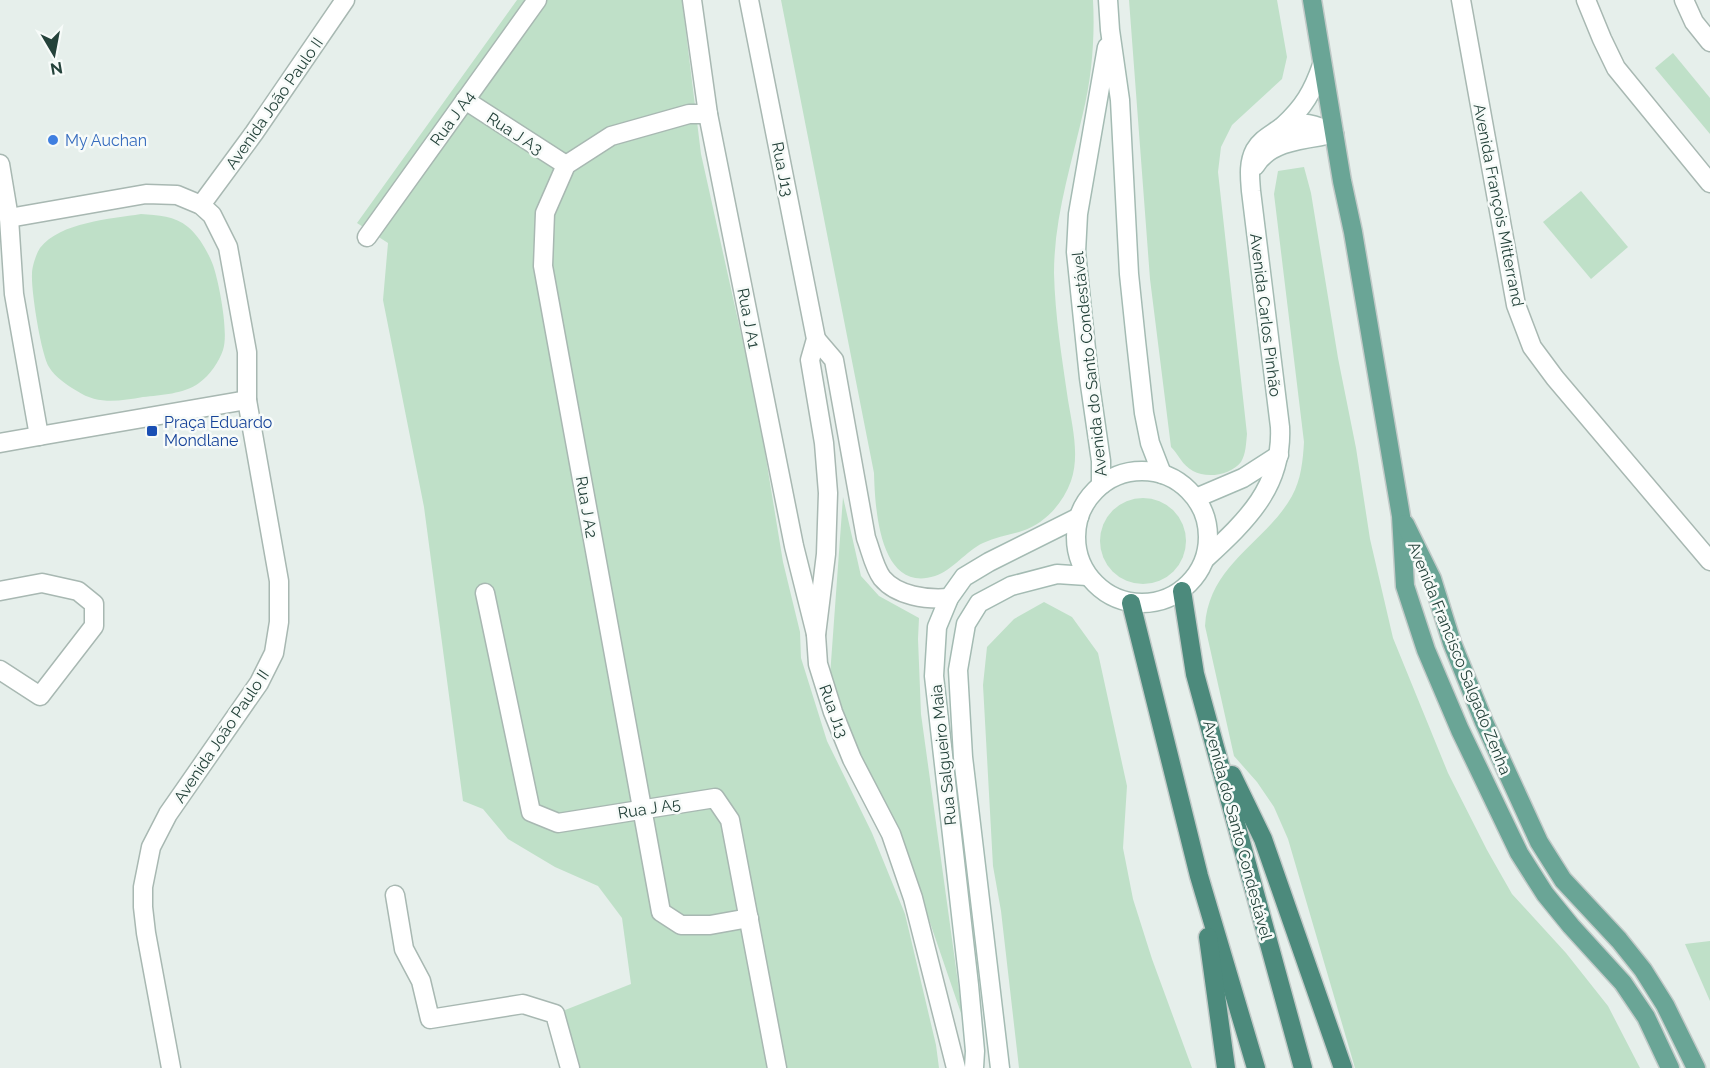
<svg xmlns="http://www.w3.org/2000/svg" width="1710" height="1068" viewBox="0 0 1710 1068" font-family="Raleway,sans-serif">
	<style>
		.green { fill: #bfe0c8 }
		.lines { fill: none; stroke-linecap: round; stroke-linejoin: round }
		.minor-casing { stroke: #a8b8b2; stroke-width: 21 }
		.tertiary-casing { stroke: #a8b8b2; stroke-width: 21 }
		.secondary-casing { stroke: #a4bbb3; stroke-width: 21 }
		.primary-casing { stroke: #c2cac8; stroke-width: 21 }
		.trunk-casing { stroke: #c2cac8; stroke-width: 21 }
		.minor { stroke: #fff; stroke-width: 18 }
		.tertiary { stroke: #fff; stroke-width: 18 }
		.secondary { stroke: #fff; stroke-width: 18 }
		.primary { stroke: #6aa596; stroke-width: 18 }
		.trunk { stroke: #4c8a7c; stroke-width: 18 }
		.shop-dot { fill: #3f7fe0; stroke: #f7fbf9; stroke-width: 2 }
		.transit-dot { fill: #1a4fb4; stroke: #f7fbf9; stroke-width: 2 }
		.labels { text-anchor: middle; stroke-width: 5; stroke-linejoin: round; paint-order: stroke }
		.street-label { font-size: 16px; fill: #24423a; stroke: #f7fbf9 }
		.shop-label { font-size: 16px; fill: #366cbe; stroke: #f7fbf9; text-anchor: start }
		.transit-label { font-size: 16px; fill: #164399; stroke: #f7fbf9; text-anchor: start }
	</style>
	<rect width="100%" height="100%" fill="#e6efeb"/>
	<!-- green -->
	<g class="green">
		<path d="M 517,0 L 682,0 L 701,154 L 758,410 L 783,562 L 800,632 L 801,658 L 827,741 L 872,833 L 905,914 L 936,1045 L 939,1068 L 570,1068 L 555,1014 L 631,984 L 622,918 L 598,886 L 555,867 L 508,839 L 483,809 L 463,801 L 424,507 L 383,300 L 388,243 L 357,223 Z"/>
		<path d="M 781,0 L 1093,0 C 1095,37 1092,77 1083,113 C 1071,166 1054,218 1054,273 C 1055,316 1062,358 1068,400 C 1072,425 1080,455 1071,481 C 1063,503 1046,523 1022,531 C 1009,535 996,537 983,543 C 966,551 953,570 935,576 C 879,594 875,507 874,473 Z"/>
		<path d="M 1129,0 L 1277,0 L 1287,57 L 1282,79 L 1232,125 L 1221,147 L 1218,172 L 1247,434 C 1246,443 1246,454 1241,462 C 1231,475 1207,479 1193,471 C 1182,465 1179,455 1171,447 L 1150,279 Z"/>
		<path d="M 1673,53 L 1710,98 L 1710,134 L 1655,68 Z"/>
		<path d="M 1304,167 L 1311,193 L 1338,358 L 1356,448 L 1370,539 L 1393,638 L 1448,773 L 1487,850 L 1512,894 L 1566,953 L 1608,1006 L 1640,1068 L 1355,1068 L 1288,839 L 1274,807 L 1257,782 L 1234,756 L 1205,626 C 1209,564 1265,544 1292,496 C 1301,480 1303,460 1304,442 L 1274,194 L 1278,171 Z"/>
		<path d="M 1581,191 L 1628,247 L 1591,279 L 1543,222 Z"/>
		<path d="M 141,214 C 158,215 175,216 188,227 C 199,236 208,252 213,265 C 219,282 229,333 223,350 C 219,362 210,375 199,383 C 184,394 161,395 143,397 C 120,401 98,405 77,391 C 67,385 55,377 49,367 C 41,354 31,291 32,274 C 32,267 36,254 40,248 C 60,222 111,219 141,214 Z"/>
		<path d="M 843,497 L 861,576 L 879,596 L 919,618 L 918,639 L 921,714 L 963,1019 L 898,829 L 863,762 L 830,676 Z"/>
		<circle cx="1143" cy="541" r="43"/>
		<path d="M 1044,602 L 1072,617 L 1098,653 L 1127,786 L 1123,848 L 1133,899 L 1152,959 L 1192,1068 L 1019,1068 L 1001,911 L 993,866 L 983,685 L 987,647 L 1014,619 Z"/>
		<path d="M 1710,941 L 1710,1001 L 1685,944 Z"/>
	</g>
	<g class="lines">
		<defs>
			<g id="minor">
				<path d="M 692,0 L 708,114 L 794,546 L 816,634"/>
				<path d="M 1461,0 L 1516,305 L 1532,347 L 1555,378 L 1710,561"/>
				<path d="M 1586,0 L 1602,39 L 1616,68 L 1710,183"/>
				<path d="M 1684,0 L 1694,22 L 1710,42"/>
				<path d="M 465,100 L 566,165"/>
				<path d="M 708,114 L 689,114 L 611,136 L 566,165 L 545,213 L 543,266 L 661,912 L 681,925 L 710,925 L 749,918"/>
				<path d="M 0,164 L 9,218 L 14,294 L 39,436 L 247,400"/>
				<path d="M 201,205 L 254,133 L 345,0"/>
				<path d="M 9,218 L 146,194 L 177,195 L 201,205 L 212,215 L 228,247 L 247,352 L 247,400 L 279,581 L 279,622 L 274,653 L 259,683 L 168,814 L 151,847 L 143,887 L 143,907 L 146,933 L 171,1068"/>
				<path d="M 367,237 L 537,0"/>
				<path d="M 0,443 L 39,436"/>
				<path d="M 0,591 L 42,583 L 78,591 L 94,604 L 94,626 L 40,696 L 0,670"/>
				<path d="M 485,593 L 531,812 L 558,823 L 715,798 L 730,820 L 777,1068"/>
				<path d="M 395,895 L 404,949 L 421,981 L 430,1019 L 523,1004 L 555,1014 L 570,1068"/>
			</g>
			<g id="tertiary">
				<path d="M 749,0 L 816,339 L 810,360 L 824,443 L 828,493 L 826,554 L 816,635 L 818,664 L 833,712 L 852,759 L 891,834 L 913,898 L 956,1068"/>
				<path d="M 816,339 L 834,360 L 866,538 C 871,551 874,567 882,578 C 897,596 927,600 949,598"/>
			</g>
			<g id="secondary">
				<path d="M 1108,0 L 1110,30 L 1120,100 L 1129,274 L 1136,341 L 1144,413 L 1150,443 L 1162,474"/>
				<path d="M 1282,127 C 1301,120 1316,124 1334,134"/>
				<path d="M 1255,166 C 1270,140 1307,139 1334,134"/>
				<circle cx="1142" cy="537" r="66"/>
				<path d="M 1101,485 L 1101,461 L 1089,378 L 1076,252 L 1078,214 L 1107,47"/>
				<path d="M 1196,498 L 1243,478 L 1279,455"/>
				<path d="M 1205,559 C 1246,521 1283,487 1280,427 L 1251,191 C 1250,178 1248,163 1255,150 C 1261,139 1273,134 1283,126 C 1304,107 1313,91 1322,65"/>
				<path d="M 974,1068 L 975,1051 L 969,985 L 934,676 L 937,627 L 949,598 L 964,577 L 989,562 L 1079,517"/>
				<path d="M 1000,1068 L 963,757 L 958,670 L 966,624 L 979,603 L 1011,586 L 1057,574 L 1087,576"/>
			</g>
			<g id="primary">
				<path d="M 1312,0 L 1342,181 L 1353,232 L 1401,516 L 1405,586 L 1426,650 L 1460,730 L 1519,853 L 1545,894 L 1571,926 L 1623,983 L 1646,1017 L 1670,1068"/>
				<path d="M 1405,524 L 1432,579 L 1452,643 L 1484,722 L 1539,842 L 1563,880 L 1619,940 L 1643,970 L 1665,1005 L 1696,1068"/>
			</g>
			<g id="trunk">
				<path d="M 1182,591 L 1195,674 L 1303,1068"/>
				<path d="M 1131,603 L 1199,876 L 1256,1068"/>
				<path d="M 1232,775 L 1263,839 L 1343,1068"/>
				<path d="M 1208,937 L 1226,1068"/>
			</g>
		</defs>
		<!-- minor casing -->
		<use href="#minor" class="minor-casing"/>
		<!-- tertiary casing -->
		<use href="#tertiary" class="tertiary-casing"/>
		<!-- secondary casing -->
		<use href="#secondary" class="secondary-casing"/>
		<!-- primary casing -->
		<use href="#primary" class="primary-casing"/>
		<!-- trunk casing -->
		<use href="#trunk" class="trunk-casing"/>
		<!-- minor -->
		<use href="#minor" class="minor"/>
		<!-- tertiary -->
		<use href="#tertiary" class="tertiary"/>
		<!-- secondary -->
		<use href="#secondary" class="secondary"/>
		<!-- primary -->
		<use href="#primary" class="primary"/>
		<!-- trunk -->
		<use href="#trunk" class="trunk"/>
	</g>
	<!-- markers -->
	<circle class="shop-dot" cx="53" cy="140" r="6"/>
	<rect class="transit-dot" x="146" y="425" width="12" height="12" rx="3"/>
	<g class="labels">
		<!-- street labels -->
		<g class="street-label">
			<text transform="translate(274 103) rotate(-55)" y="6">Avenida João Paulo II</text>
			<text transform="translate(452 118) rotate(-54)" y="6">Rua J A4</text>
			<text transform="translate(515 133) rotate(33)" y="6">Rua J A3</text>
			<text transform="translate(783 169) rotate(79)" y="6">Rua J13</text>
			<text transform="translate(1499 205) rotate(79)" y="6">Avenida François Mitterrand</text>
			<text transform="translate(1266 315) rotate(83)" y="6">Avenida Carlos Pinhão</text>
			<text transform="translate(749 318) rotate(79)" y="6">Rua J A1</text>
			<text transform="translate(1089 364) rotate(-96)" y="6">Avenida do Santo Condestável</text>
			<text transform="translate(587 507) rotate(80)" y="6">Rua J A2</text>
			<text transform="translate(1460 658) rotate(68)" y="6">Avenida Francisco Salgado Zenha</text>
			<text transform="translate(834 711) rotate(70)" y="6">Rua J13</text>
			<text transform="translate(221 736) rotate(-56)" y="6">Avenida João Paulo II</text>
			<text transform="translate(943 755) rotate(-96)" y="6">Rua Salgueiro Maia</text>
			<text transform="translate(649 808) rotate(-9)" y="6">Rua J A5</text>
			<text transform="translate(1238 830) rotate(75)" y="6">Avenida do Santo Condestável</text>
		</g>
		<!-- shop labels -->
		<g class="shop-label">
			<text x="65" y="146">My Auchan</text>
		</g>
		<!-- transit labels -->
		<g class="transit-label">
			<text x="164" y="428">Praça Eduardo<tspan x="164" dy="18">Mondlane</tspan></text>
		</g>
	</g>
	<!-- north arrow -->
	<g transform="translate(54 54) rotate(170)" stroke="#f7fbf9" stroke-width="4.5" paint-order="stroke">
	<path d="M0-4.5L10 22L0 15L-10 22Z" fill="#24423a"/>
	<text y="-9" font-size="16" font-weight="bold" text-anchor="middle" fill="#24423a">N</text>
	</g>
</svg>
